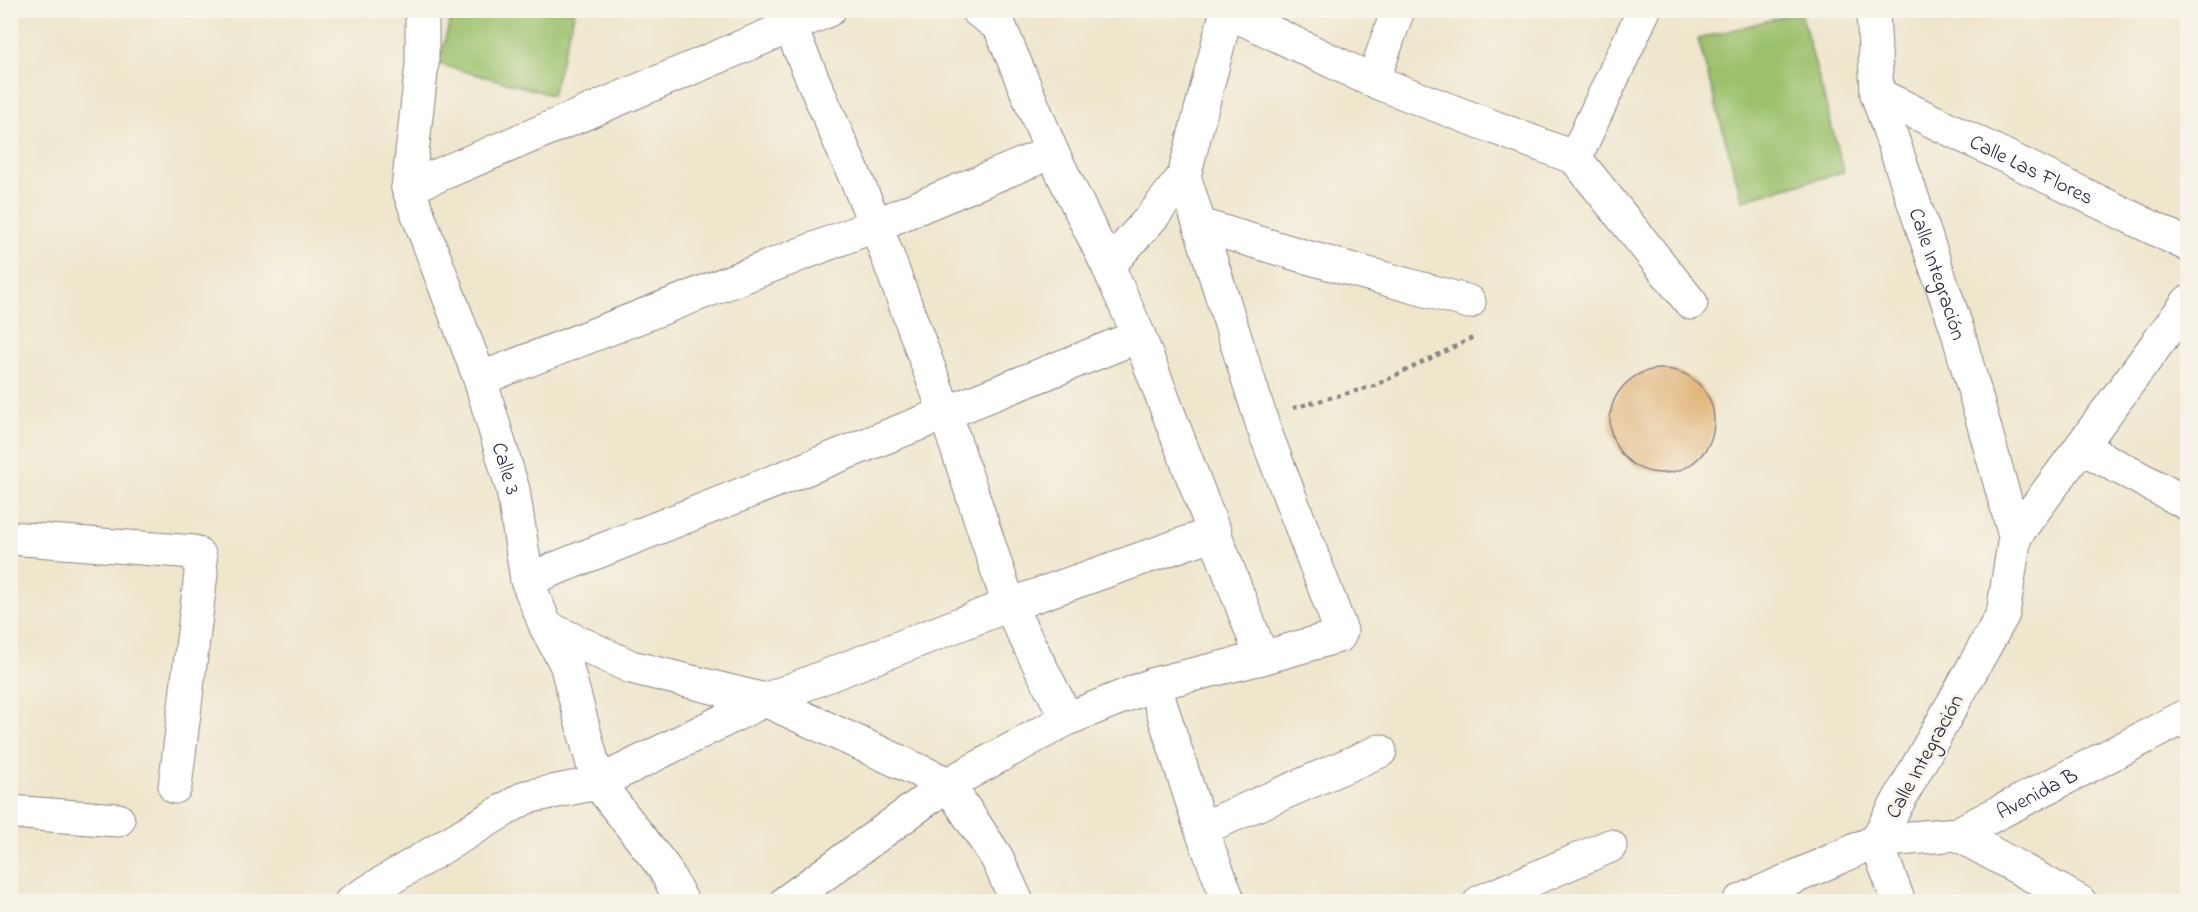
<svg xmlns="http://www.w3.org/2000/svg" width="2198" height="912" viewBox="0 0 2198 912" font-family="'Indie Flower',sans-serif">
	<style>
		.green { fill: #9bc16c; stroke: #5e7254; stroke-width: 1.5 }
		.building { fill: #e0b173 }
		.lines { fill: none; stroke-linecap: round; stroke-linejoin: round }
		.street-casing { stroke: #888484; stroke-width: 35 }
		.path { stroke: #888484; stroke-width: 4; stroke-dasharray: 4.5 4.5; stroke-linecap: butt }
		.street { stroke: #fff; stroke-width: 33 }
		.labels { text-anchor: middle; stroke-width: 5; stroke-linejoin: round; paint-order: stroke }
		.street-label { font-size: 21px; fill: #22223b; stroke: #f7f3e8 }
	</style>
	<rect width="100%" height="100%" fill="#f7f3e8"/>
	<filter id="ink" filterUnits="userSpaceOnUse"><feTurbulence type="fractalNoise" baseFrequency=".0167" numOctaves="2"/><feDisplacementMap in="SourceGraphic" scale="12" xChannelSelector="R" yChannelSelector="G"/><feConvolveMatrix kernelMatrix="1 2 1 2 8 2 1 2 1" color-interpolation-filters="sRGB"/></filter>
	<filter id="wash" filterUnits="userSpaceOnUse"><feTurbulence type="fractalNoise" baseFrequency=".008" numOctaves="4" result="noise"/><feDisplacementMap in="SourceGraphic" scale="24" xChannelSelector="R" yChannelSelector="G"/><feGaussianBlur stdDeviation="1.35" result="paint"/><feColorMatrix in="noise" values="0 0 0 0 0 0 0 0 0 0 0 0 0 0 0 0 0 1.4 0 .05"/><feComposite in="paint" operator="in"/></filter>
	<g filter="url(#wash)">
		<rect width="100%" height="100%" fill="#efe6cc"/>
		<!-- green -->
		<g class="green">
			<path d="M 453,11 L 575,11 L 552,95 L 438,64 Z"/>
			<path d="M 1801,12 L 1844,172 L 1742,200 L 1698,39 Z"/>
		</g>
		<g id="blocks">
			<!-- building -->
			<circle class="building" cx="1662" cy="421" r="52"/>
		</g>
	</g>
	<g filter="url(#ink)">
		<use href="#blocks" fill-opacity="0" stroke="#888484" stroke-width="1.5"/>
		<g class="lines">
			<defs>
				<g id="street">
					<path id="s1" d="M 422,10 L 422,64 L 408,188 L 480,379 L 513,490 L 527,580 L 546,627 L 566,664 L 598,783 L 664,868 L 682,902"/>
					<path id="s2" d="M 1873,10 L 1877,94 L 1957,329 L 2015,536 L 2003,614 L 1876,841"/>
					<path d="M 1227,11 L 1373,81 L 1575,158 L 1691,303"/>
					<path d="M 790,27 L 876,225 L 945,412 L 1009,605 L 1067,719"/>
					<path d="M 1373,81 L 1398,10"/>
					<path id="s3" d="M 1877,94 L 2188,245"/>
					<path d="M 1575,158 L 1644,10"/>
					<path d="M 1184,176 L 1264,429 L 1341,631 L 1339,636 L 1262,658"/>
					<path d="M 408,188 L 829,10"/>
					<path d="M 1200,225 L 1303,256 L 1469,302"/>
					<path d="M 1108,266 L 1152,217 L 1184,176 L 1227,10"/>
					<path d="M 480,379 L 876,225 L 1052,152"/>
					<path d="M 2081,447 L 2188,504"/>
					<path d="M 2015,536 L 2188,302"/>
					<path d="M 10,538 L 194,552 L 200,557 L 201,574 L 175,787"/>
					<path d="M 527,580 L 1139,336"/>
					<path d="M 546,627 L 631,667 L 765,700 L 948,784 L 997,858 L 1017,902"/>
					<path d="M 1154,684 L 1201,829 L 1229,902"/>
					<path d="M 10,812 L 118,820"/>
					<path d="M 1201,829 L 1380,751"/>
					<path d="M 1957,834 L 2080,902"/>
					<path d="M 1876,841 L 1899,902"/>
					<path d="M 351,902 L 526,797 L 598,783 L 765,700 L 1009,605 L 1215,533"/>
					<path d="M 786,902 L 948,784 L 1067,719 L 1154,684 L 1262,658 L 1139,336 L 1108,266 L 1052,152 L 1000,27 L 977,10"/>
					<path d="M 1480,902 L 1610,846"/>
					<path id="s4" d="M 1739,902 L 1876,841 L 1957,834 L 2188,715"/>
				</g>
			</defs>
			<!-- street casing -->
			<use href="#street" class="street-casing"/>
			<!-- path -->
			<path class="path" d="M 1293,408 L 1374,386 L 1472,338"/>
			<!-- street -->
			<use href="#street" class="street"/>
		</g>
	</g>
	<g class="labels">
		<!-- street labels -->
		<g class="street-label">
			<text dy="7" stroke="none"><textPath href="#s3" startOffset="172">Calle Las Flores</textPath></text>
			<text dy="7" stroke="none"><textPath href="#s2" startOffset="274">Calle Integración</textPath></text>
			<text dy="7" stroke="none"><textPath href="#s1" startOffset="476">Calle 3</textPath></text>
			<text transform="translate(1924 756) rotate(-61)" y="7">Calle Integración</text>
			<text dy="7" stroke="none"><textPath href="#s4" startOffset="321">Avenida B</textPath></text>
		</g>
	</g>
	<!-- margin -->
	<rect width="2198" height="912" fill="none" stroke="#f7f3e8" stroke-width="36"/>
</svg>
